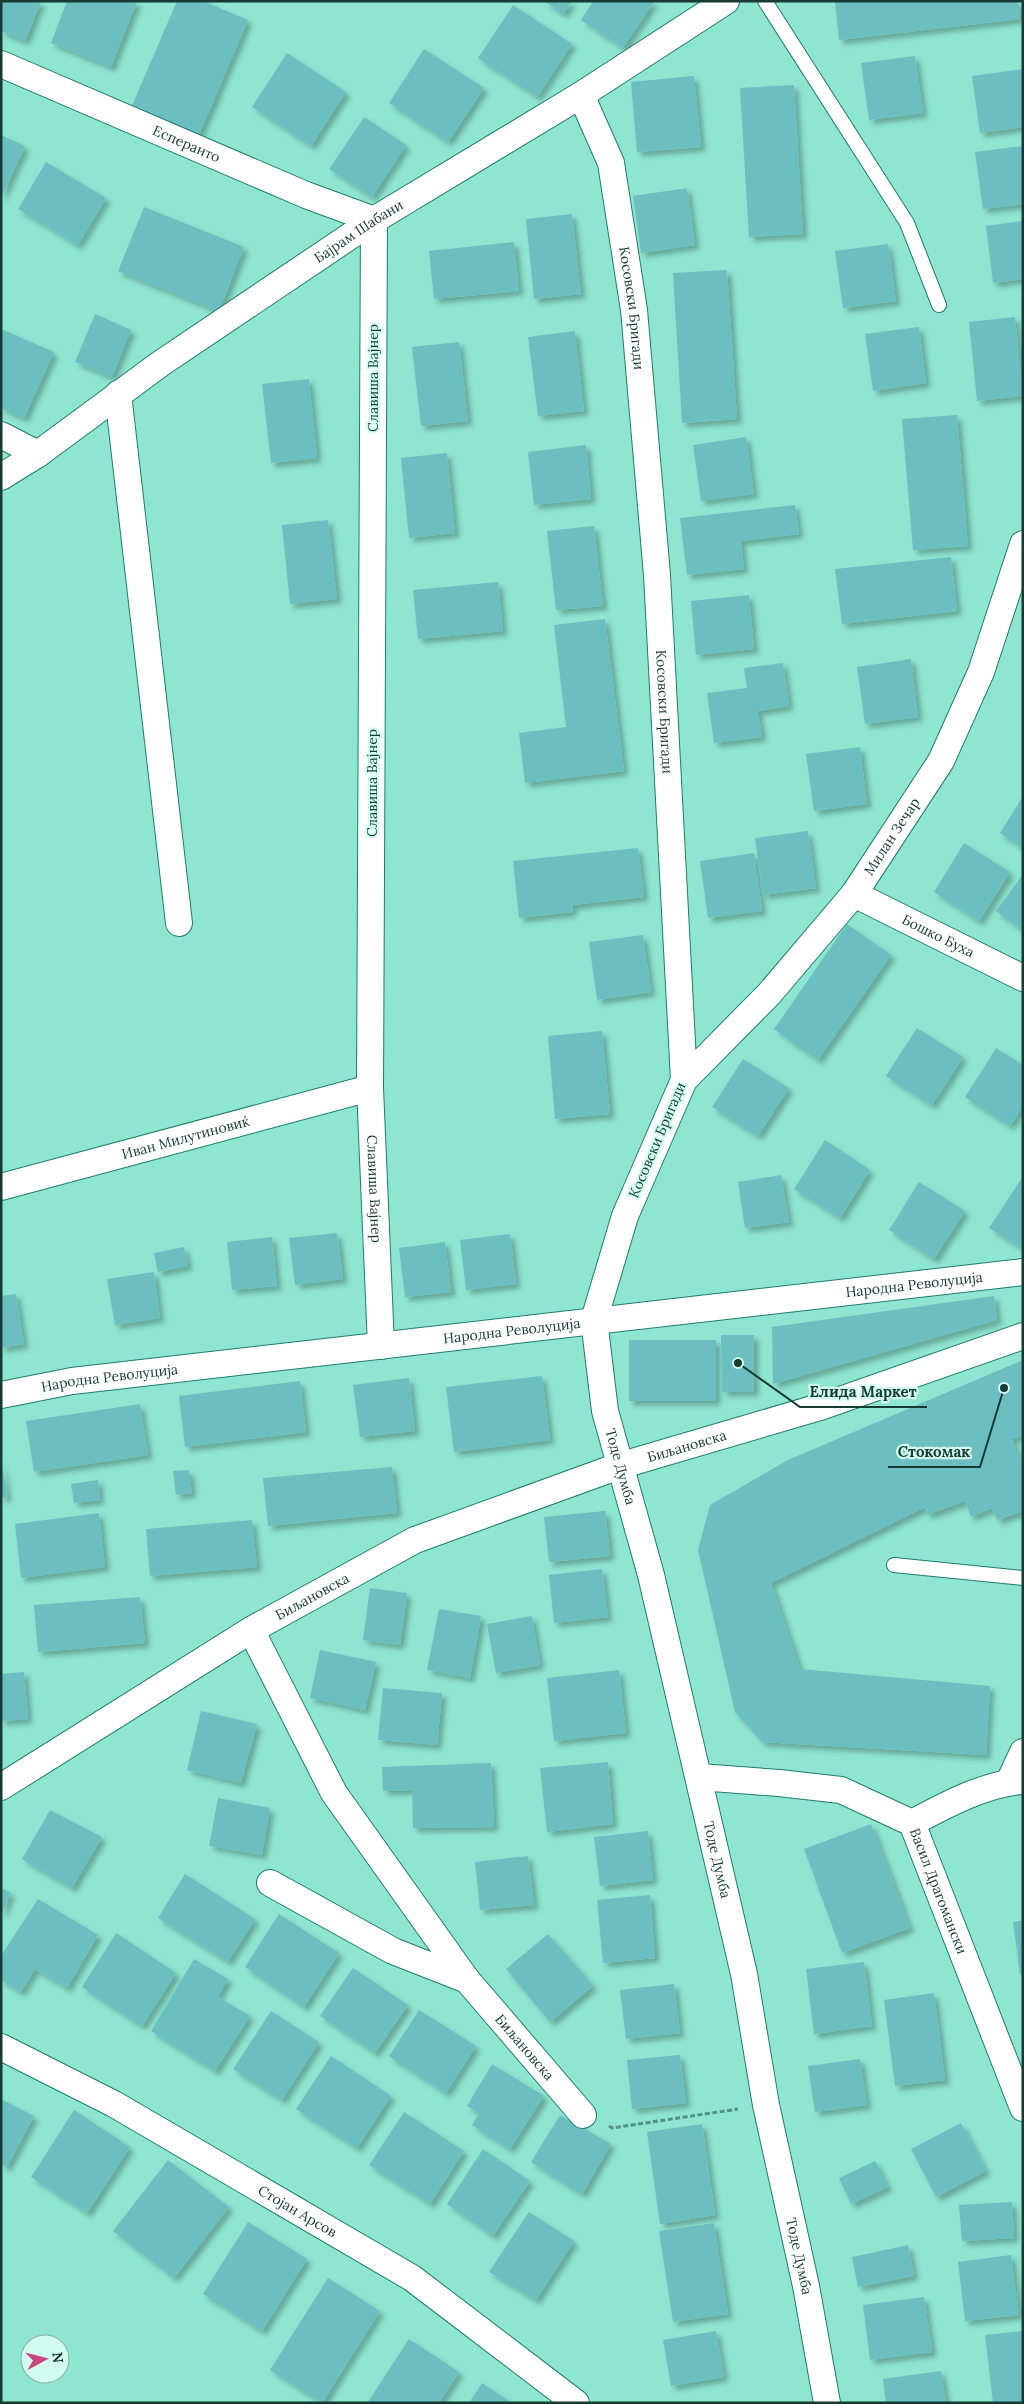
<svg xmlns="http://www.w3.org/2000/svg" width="1024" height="2404" viewBox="0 0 1024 2404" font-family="Lora,serif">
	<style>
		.building { fill: #6cbfc1; filter: url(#shadow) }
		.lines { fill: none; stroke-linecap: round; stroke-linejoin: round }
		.service-casing { stroke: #1e7d6c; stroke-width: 16 }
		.minor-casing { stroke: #1e7d6c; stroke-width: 28 }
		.path { stroke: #539183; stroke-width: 3; stroke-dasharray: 5 2.5; stroke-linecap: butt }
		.service { stroke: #fff; stroke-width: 14 }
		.minor { stroke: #fff; stroke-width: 26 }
		.labels { text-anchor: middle; stroke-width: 4.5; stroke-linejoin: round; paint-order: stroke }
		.street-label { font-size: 14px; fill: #163b33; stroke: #d3fcf1 }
		.leader { fill: none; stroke: #163b33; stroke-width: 2 }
		.callout-dot { fill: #163b33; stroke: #d3fcf1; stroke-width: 2 }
		.callout-label { font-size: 15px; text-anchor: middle; font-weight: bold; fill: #163b33; stroke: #d3fcf1; stroke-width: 4.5; stroke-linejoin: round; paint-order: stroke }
	</style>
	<defs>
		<filter id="shadow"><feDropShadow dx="4.5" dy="4.5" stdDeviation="2.5" flood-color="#0004"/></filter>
	</defs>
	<rect width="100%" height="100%" fill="#8ee5d0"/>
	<!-- building -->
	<g class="building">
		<path d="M 1,1 L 41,1 L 25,41 L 1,31 Z"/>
		<path d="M 67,1 L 137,1 L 111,67 L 51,43 Z"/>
		<path d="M 177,1 L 203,1 L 248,20 L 198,137 L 131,108 Z"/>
		<path d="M 544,1 L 572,1 L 563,14 Z"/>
		<path d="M 593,1 L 654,1 L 623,48 L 581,20 Z"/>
		<path d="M 835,1 L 1018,1 L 1020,19 L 839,40 Z"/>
		<path d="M 513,5 L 572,44 L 537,97 L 478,58 Z"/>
		<path d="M 424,49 L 484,88 L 448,142 L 389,103 Z"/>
		<path d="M 287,53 L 346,92 L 311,146 L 252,107 Z"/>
		<path d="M 915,56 L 923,113 L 869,120 L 861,63 Z"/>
		<path d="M 1023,69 L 1023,127 L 980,133 L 972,76 Z"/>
		<path d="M 694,76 L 701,147 L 637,152 L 631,82 Z"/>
		<path d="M 794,85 L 803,234 L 749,237 L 740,88 Z"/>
		<path d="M 364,117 L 406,145 L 372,197 L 329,169 Z"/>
		<path d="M 1,135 L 25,146 L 1,198 Z"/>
		<path d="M 1023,146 L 1023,204 L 983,209 L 975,152 Z"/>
		<path d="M 46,162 L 106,198 L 78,245 L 18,209 Z"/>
		<path d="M 687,188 L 695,245 L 641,253 L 633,196 Z"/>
		<path d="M 144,207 L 244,247 L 219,311 L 118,271 Z"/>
		<path d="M 572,214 L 581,294 L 534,299 L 526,219 Z"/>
		<path d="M 1023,221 L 1023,279 L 993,283 L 986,226 Z"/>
		<path d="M 514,242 L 519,291 L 434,299 L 429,251 Z"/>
		<path d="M 888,244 L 896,301 L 843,308 L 835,251 Z"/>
		<path d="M 727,270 L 737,419 L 682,423 L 673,273 Z"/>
		<path d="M 95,314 L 131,330 L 112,377 L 75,362 Z"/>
		<path d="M 1015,317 L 1023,396 L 977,401 L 969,322 Z"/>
		<path d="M 919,327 L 926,383 L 873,391 L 865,334 Z"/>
		<path d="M 1,329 L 54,352 L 24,418 L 1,408 Z"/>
		<path d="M 575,331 L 584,411 L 538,416 L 528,337 Z"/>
		<path d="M 459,342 L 468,421 L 421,426 L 412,347 Z"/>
		<path d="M 309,379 L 317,458 L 271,463 L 262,384 Z"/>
		<path d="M 957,415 L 968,546 L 913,550 L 902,419 Z"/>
		<path d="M 746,437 L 754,494 L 701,501 L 693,445 Z"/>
		<path d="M 586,445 L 591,499 L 534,505 L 528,452 Z"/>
		<path d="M 447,453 L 455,533 L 409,538 L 401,458 Z"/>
		<path d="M 795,505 L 799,534 L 741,541 L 744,569 L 687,575 L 680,518 Z"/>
		<path d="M 328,520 L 337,599 L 290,604 L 282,525 Z"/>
		<path d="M 594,526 L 603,606 L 556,610 L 547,531 Z"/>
		<path d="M 951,557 L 957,611 L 842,624 L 835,569 Z"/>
		<path d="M 498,582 L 503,631 L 418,639 L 413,590 Z"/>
		<path d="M 749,595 L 754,649 L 696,655 L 691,601 Z"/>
		<path d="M 605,619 L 624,771 L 525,783 L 519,733 L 566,727 L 554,625 Z"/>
		<path d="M 911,659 L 918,717 L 865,724 L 857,667 Z"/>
		<path d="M 783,663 L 789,706 L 758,711 L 762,737 L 714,743 L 707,693 L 747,688 L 744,668 Z"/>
		<path d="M 860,747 L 867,804 L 814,811 L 806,754 Z"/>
		<path d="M 1023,796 L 1023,848 L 1000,833 Z"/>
		<path d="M 808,831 L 816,888 L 763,895 L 755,838 Z"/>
		<path d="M 964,843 L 1010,872 L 979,921 L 934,892 Z"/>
		<path d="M 638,848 L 644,897 L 572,905 L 573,912 L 519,918 L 513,861 Z"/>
		<path d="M 754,853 L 762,911 L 708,918 L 700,861 Z"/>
		<path d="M 1023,874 L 1023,931 L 996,911 Z"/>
		<path d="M 847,924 L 891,955 L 818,1060 L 774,1029 Z"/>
		<path d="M 643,935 L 651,992 L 597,1000 L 589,942 Z"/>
		<path d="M 917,1028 L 963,1057 L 932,1105 L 886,1076 Z"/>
		<path d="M 602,1031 L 610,1114 L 555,1119 L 548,1036 Z"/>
		<path d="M 996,1048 L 1023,1065 L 1023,1106 L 1010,1126 L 965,1097 Z"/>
		<path d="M 743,1059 L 789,1088 L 758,1136 L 712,1107 Z"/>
		<path d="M 825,1140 L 870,1170 L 840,1218 L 794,1189 Z"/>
		<path d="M 781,1175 L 789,1222 L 745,1228 L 738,1182 Z"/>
		<path d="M 1021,1179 L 1023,1181 L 1023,1249 L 989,1228 Z"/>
		<path d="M 919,1182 L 965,1211 L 934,1259 L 889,1230 Z"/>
		<path d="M 337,1233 L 343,1279 L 295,1285 L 289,1238 Z"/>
		<path d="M 510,1234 L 516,1284 L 466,1290 L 460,1240 Z"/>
		<path d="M 272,1237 L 277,1286 L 232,1290 L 227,1242 Z"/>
		<path d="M 445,1242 L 451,1292 L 405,1297 L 399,1248 Z"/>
		<path d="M 184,1247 L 188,1266 L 158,1272 L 154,1253 Z"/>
		<path d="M 154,1272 L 160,1318 L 115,1325 L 107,1279 Z"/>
		<path d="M 16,1294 L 24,1344 L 1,1348 L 1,1296 Z"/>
		<path d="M 994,1296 L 997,1320 L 773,1384 L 772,1327 Z"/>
		<path d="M 721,1335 L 754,1335 L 754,1392 L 722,1392 Z"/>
		<rect x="629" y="1340" width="87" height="61"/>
		<path d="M 1023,1360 L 1023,1436 L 1012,1439 L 1023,1468 L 1023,1511 L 997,1520 L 992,1508 L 971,1517 L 965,1501 L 927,1515 L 925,1507 L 771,1583 L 800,1669 L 990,1686 L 986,1755 L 762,1742 L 735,1712 L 698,1550 L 710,1505 L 788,1460 Z"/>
		<path d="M 542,1376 L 550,1440 L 454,1452 L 446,1387 Z"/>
		<path d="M 409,1378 L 415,1431 L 360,1437 L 353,1385 Z"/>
		<path d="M 300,1381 L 306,1432 L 185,1447 L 179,1396 Z"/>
		<path d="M 140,1404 L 148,1455 L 34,1472 L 26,1421 Z"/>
		<path d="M 1,1458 L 7,1497 L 1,1498 Z"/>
		<path d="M 392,1467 L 397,1513 L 268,1526 L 263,1478 Z"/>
		<path d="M 189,1470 L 192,1493 L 176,1495 L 173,1471 Z"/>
		<path d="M 98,1480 L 100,1500 L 74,1503 L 71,1484 Z"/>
		<path d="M 605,1511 L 610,1556 L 549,1562 L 544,1517 Z"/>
		<path d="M 99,1513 L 105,1567 L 21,1578 L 15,1524 Z"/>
		<path d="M 252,1520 L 257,1567 L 150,1576 L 146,1529 Z"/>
		<path d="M 602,1569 L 608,1617 L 554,1623 L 549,1575 Z"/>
		<path d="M 370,1588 L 407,1593 L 400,1645 L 363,1640 Z"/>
		<path d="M 140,1597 L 145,1643 L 38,1652 L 34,1605 Z"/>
		<path d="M 439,1609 L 481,1616 L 470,1678 L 427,1670 Z"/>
		<path d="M 532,1616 L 540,1665 L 496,1673 L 487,1624 Z"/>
		<path d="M 320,1650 L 376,1662 L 365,1710 L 310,1698 Z"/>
		<path d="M 619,1670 L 626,1733 L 554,1741 L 547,1678 Z"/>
		<path d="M 24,1672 L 28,1719 L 1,1721 L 1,1674 Z"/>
		<path d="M 383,1688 L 442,1693 L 437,1745 L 378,1740 Z"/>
		<path d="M 201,1711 L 257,1724 L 241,1783 L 187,1770 Z"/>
		<path d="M 608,1762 L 613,1824 L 547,1832 L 540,1768 Z"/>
		<path d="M 491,1763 L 494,1827 L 413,1828 L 412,1790 L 383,1791 L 382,1767 Z"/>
		<path d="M 218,1798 L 270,1808 L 262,1855 L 209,1846 Z"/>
		<path d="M 50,1810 L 102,1837 L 72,1888 L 22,1859 Z"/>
		<path d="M 871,1824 L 910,1928 L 842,1953 L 804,1849 Z"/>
		<path d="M 648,1831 L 653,1880 L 600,1886 L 594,1837 Z"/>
		<path d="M 528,1856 L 534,1905 L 480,1910 L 475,1862 Z"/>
		<path d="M 185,1874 L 255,1919 L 228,1962 L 158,1918 Z"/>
		<path d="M 1,1888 L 11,1893 L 1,1915 Z"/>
		<path d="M 650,1895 L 655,1958 L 603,1963 L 597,1900 Z"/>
		<path d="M 38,1899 L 98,1935 L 67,1988 L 35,1969 L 21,1992 L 1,1980 L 1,1956 Z"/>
		<path d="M 279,1914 L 339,1953 L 304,2007 L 245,1967 Z"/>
		<path d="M 1023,1920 L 1023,1974 L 1020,1974 L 1013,1922 Z"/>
		<path d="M 116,1933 L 176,1973 L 142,2026 L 82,1987 Z"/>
		<path d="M 548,1934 L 593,1986 L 550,2022 L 506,1969 Z"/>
		<path d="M 194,1959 L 228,1979 L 218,1997 L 250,2016 L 215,2071 L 151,2031 Z"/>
		<path d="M 864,1962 L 872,2026 L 814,2034 L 806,1969 Z"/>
		<path d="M 353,1968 L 408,2005 L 375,2053 L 320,2016 Z"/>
		<path d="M 674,1984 L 680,2033 L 626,2039 L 620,1990 Z"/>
		<path d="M 934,1993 L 945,2080 L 895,2086 L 884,2000 Z"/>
		<path d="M 419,2010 L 476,2046 L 446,2093 L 389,2056 Z"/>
		<path d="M 271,2011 L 319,2042 L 282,2100 L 233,2069 Z"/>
		<path d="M 680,2055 L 686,2103 L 632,2109 L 627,2060 Z"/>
		<path d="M 331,2056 L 391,2096 L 357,2148 L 296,2109 Z"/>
		<path d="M 860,2059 L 867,2105 L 815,2112 L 808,2066 Z"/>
		<path d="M 492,2064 L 544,2096 L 510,2149 L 472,2125 L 479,2113 L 467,2106 Z"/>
		<path d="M 1,2099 L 34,2116 L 7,2167 L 1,2164 Z"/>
		<path d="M 74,2110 L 130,2147 L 87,2213 L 31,2177 Z"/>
		<path d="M 404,2112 L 464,2151 L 430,2204 L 369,2165 Z"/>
		<path d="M 560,2115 L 611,2144 L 582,2194 L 531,2162 Z"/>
		<path d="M 961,2123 L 986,2171 L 936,2197 L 911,2149 Z"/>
		<path d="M 702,2124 L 715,2215 L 660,2224 L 647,2132 Z"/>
		<path d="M 483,2149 L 530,2181 L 493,2236 L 447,2204 Z"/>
		<path d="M 168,2160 L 229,2207 L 174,2278 L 113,2231 Z"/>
		<path d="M 875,2161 L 888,2187 L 851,2204 L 839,2178 Z"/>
		<path d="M 1012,2202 L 1014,2238 L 962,2241 L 959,2205 Z"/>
		<path d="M 529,2212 L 574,2241 L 536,2300 L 489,2272 Z"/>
		<path d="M 248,2222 L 307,2259 L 262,2331 L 203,2294 Z"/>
		<path d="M 714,2223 L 728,2314 L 673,2322 L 659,2231 Z"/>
		<path d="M 908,2245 L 914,2276 L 858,2287 L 852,2257 Z"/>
		<path d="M 1011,2255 L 1019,2315 L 965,2321 L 958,2262 Z"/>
		<path d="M 328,2278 L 380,2311 L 322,2403 L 270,2370 Z"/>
		<path d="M 924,2297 L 932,2352 L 870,2360 L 863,2305 Z"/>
		<path d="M 716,2331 L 724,2377 L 671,2386 L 663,2340 Z"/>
		<path d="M 1023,2331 L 1023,2403 L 993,2403 L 985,2335 Z"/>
		<path d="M 409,2339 L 459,2372 L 439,2403 L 370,2403 L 368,2402 Z"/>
		<path d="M 941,2371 L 946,2403 L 886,2403 L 883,2379 Z"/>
		<path d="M 482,2383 L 512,2403 L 469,2403 Z"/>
	</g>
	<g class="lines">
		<defs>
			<g id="service">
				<path d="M 765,1 L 907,223 L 939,305"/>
				<path d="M 894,1565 L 1023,1578"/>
			</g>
			<g id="minor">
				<path id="s1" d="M 1,64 L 306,195 L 374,220"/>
				<path id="s2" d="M 581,95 L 611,163 L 634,310 L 657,575 L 684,1080 L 625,1216 L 594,1320 L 605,1411 L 651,1575 L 744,1974 L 766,2105 L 806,2286 L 827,2403"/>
				<path id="s3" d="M 374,220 L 370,1088 L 381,1346"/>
				<path d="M 118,394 L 179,923"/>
				<path d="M 1,435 L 38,454"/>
				<path id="s4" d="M 1,477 L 38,454 L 160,364 L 374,220 L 581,95 L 726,1"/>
				<path id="s5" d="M 854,894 L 1023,978"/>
				<path id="s6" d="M 684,1080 L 769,994 L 854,894 L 941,761 L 981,672 L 1023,544"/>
				<path id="s7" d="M 1,1187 L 370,1088"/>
				<path id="s8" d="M 1,1395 L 72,1381 L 1023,1272"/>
				<path id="s9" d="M 251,1630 L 334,1793 L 467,1980 L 583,2115"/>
				<path id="s10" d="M 699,1777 L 779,1783 L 841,1790 L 912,1823 L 1023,2108"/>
				<path d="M 1009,1782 L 1023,1752"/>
				<path id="s11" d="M 1,1787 L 251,1630 L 415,1540 L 619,1466 L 823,1406 L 1023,1336"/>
				<path d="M 912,1823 C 946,1805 984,1784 1023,1781"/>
				<path d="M 270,1883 L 393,1951 L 467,1980"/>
				<path id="s12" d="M 1,2047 L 114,2104 L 412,2278 L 576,2403"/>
			</g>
		</defs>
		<!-- service casing -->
		<use href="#service" class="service-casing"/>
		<!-- minor casing -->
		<use href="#minor" class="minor-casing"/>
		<!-- path -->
		<path class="path" d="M 609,2126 L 612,2128 L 738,2109"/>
		<!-- service -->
		<use href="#service" class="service"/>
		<!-- minor -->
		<use href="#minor" class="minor"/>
	</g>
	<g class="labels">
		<!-- street labels -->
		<g class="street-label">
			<text dy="5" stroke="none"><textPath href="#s1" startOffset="202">Есперанто</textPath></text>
			<text dy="5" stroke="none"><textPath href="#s4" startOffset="434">Бајрам Шабани</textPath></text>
			<text dy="5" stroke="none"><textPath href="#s2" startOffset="221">Косовски Бригади</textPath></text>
			<text transform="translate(373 378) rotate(-90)" y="5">Славиша Вајнер</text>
			<text dy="5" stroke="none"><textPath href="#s2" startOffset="626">Косовски Бригади</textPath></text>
			<text transform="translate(372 783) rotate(-90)" y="5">Славиша Вајнер</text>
			<text dy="5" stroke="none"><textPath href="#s6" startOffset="321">Милан Зечар</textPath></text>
			<text dy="5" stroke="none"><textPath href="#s5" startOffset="94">Бошко Буха</textPath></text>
			<text dy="5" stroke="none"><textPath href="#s7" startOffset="191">Иван Милутиновиќ</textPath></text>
			<text transform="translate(657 1140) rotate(-67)" y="5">Косовски Бригади</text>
			<text dy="5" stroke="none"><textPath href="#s3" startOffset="969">Славиша Вајнер</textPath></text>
			<text dy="5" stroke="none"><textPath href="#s8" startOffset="920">Народна Револуција</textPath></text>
			<text dy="5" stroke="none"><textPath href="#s8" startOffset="515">Народна Револуција</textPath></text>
			<text dy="5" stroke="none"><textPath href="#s8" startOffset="110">Народна Револуција</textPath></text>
			<text dy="5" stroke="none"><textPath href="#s11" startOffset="770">Биљановска</textPath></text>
			<text dy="5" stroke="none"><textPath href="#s2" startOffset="1401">Тоде Думба</textPath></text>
			<text dy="5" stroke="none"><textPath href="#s11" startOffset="365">Биљановска</textPath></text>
			<text dy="5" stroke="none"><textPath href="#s2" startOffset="1806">Тоде Думба</textPath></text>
			<text dy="5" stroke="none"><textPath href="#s10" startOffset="294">Васил Драгомански</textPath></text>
			<text dy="5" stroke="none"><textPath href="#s9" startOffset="501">Биљановска</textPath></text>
			<text dy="5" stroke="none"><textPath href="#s12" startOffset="339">Стојан Арсов</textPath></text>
			<text dy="5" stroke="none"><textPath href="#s2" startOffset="2211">Тоде Думба</textPath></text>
		</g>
	</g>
	<!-- callouts -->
	<path class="leader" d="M738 1363L800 1407H927M1004 1388L980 1467H888"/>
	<g class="callout-dot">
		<circle cx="738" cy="1363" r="5"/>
		<circle cx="1004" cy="1388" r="5"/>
	</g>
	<g class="callout-label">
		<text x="863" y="1397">Елида Маркет</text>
		<text x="934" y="1457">Стокомак</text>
	</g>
	<!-- border -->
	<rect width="1024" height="2404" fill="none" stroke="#163b33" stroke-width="5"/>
	<!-- north arrow -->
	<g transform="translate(45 2359) rotate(83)"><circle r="24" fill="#d3fcf1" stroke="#87afa5"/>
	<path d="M0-4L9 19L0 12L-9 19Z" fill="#cd447f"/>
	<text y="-8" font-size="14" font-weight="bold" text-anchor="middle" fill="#163b33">N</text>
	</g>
</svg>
